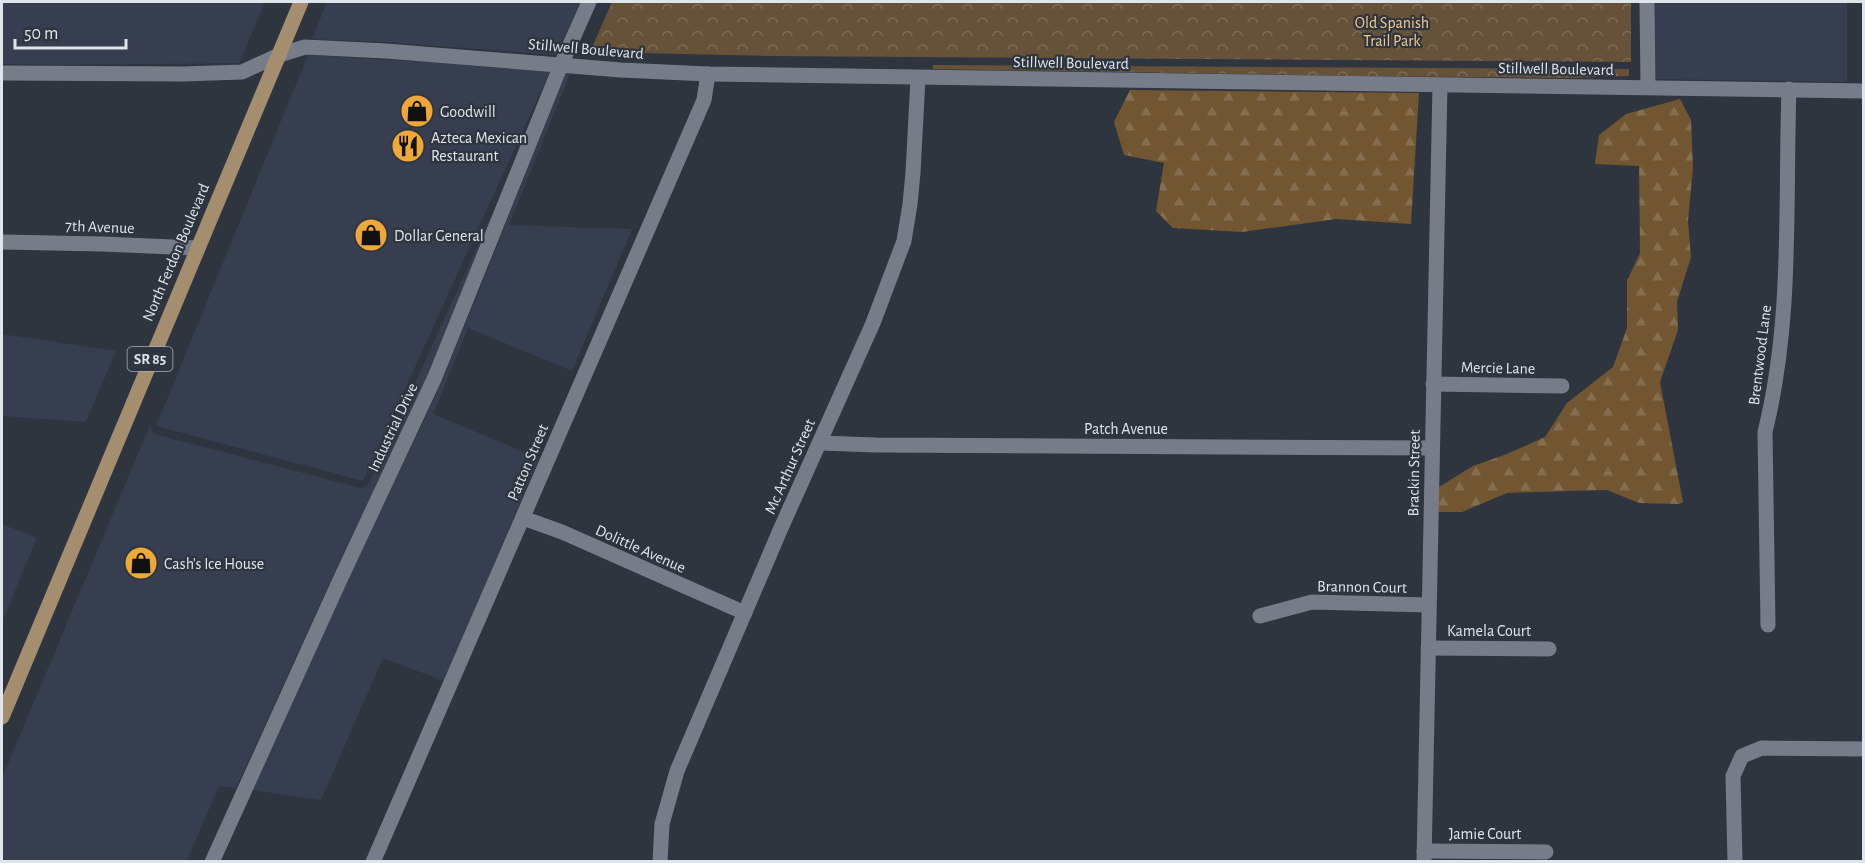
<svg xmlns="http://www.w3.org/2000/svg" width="1865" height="863" viewBox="0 0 1865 863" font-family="'Alegreya Sans',sans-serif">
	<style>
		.built { fill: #363e4f }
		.forest { fill: url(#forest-firs) }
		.park { fill: url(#park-crowns) }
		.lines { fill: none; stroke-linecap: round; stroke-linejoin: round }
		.minor { stroke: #767d89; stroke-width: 15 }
		.major { stroke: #a58e70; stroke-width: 15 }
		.labels { text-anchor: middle; stroke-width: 4.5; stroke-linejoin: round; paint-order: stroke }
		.shield { fill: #2f353f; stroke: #abb0b7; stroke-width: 1.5 }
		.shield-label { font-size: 15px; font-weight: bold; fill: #e0e4eb }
		.park-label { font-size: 16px; fill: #f7ca8c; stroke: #2f353f }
		.street-label { font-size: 16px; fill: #e0e4eb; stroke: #2f353f }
		.poi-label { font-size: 16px; fill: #e0e4eb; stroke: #2f353f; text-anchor: start }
	</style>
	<defs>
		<pattern id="forest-firs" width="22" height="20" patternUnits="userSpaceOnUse" patternTransform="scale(1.5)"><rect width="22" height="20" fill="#715631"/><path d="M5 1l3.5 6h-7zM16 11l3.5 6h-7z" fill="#856e4f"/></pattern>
		<pattern id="park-crowns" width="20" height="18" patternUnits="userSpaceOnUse" patternTransform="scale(1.5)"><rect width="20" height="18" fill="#665239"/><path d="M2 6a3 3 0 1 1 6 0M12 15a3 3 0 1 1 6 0" fill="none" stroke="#7c6b56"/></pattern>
	</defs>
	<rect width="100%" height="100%" fill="#2f353f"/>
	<!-- built -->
	<g class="built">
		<path d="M 2,2 L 265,2 L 239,63 L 53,65 L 2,64 Z"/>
		<path d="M 327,2 L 580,2 L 557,55 L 387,42 L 312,39 Z"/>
		<path d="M 1654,2 L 1847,2 L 1847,82 L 1655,79 Z"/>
		<path d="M 308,55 L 551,69 L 363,481 L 156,426 Z"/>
		<path d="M 566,74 L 570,74 L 509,225 L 632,229 L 572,371 L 468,328 L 433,414 L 539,458 L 444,681 L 383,658 L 321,800 L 252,790 L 345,586 L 442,382 Z"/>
		<path d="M 503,190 L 429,374 L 332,578 L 236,788 L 219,786 L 187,861 L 2,862 L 2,778 L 150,425 L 154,434 L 361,488 L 369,484 Z"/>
		<path d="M 2,334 L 116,351 L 86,422 L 2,416 Z"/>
		<path d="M 2,524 L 37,538 L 2,622 Z"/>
	</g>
	<!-- forest -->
	<g class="forest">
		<path d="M 1130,90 L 1419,93 L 1411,224 L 1336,219 L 1242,232 L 1173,228 L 1156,211 L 1164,163 L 1124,155 L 1114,122 Z"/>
		<path d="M 1680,99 L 1691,120 L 1693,167 L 1688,221 L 1691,257 L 1677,302 L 1678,330 L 1660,382 L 1683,502 L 1679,504 L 1639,503 L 1607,490 L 1566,491 L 1507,493 L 1462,512 L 1438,512 L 1439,487 L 1473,466 L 1507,454 L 1545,437 L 1567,403 L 1613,367 L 1627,328 L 1627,281 L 1640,253 L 1639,166 L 1595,164 L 1599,135 L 1626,114 Z"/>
	</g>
	<!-- park -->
	<g class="park">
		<path d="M 612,2 L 1631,2 L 1631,62 L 772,56 L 590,52 Z"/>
		<path d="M 933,65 L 1629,69 L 1629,76 L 1569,78 L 1357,76 L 933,69 Z"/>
	</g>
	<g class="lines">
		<!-- minor -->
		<g class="minor">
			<path d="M 1647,2 L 1648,87"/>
			<path d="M 2,73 L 183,74 L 242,72 L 279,55 L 305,47 L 386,51 L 621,70 L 708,74 L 1864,91"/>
			<path d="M 2,242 L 102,244 L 197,248"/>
			<path d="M 1433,384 L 1562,386"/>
			<path d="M 820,443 L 876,445 L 1432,448"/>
			<path d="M 523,518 L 562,532 L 745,613"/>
			<path d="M 1260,616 L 1312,602 L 1428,605"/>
			<path d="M 1768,625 L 1765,432 C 1793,320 1785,203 1789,89"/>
			<path d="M 1428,648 L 1549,649"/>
			<path d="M 1424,851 L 1546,852"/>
			<path d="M 212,862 L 339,582 L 435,377 L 561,65 L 589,2"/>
			<path d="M 373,862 L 704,100 L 708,74"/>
			<path d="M 660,862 L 662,824 L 677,771 L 781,528 L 873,323 L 904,241 L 910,204 L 913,173 L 918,78"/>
			<path d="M 1424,862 L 1440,85"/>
			<path d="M 1735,862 L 1733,776 L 1742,756 L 1762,748 L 1864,749"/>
		</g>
		<!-- major -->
		<path class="major" d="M 2,717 L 301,2"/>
	</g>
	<!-- icons -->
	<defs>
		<symbol id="shop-disc" viewBox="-11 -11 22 22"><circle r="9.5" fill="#eda83b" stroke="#2f353f"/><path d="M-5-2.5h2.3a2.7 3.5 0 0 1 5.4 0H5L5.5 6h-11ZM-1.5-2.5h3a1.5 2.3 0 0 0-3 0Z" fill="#111"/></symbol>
		<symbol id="restaurant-disc" viewBox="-11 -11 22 22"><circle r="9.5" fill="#eda83b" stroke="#2f353f"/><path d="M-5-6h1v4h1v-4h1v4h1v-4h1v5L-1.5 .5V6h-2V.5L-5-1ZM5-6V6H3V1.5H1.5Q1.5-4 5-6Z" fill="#111"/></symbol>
	</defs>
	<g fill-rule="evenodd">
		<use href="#shop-disc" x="398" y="92" width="38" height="38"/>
		<use href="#restaurant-disc" x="389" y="127" width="38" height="38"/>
		<use href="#shop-disc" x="352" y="216" width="38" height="38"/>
		<use href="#shop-disc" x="122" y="544" width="38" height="38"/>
	</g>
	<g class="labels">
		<!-- shield labels -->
		<rect class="shield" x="127.5" y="347" width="45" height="24" rx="4.5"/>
		<g class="shield-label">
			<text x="150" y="364">SR 85</text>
		</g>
		<!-- park labels -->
		<g class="park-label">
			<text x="1392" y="28">Old Spanish<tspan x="1392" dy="18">Trail Park</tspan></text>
		</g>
		<!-- street labels -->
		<g class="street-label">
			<text transform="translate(586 48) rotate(5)" y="6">Stillwell Boulevard</text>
			<text transform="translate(1071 62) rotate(1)" y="6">Stillwell Boulevard</text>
			<text transform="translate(1556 68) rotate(1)" y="6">Stillwell Boulevard</text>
			<text transform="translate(100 226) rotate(2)" y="6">7th Avenue</text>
			<text transform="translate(175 252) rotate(-67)" y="6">North Ferdon Boulevard</text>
			<text transform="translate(1759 355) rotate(-83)" y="6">Brentwood Lane</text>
			<text transform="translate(1498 367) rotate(1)" y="6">Mercie Lane</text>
			<text transform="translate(392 427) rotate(-65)" y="6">Industrial Drive</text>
			<text x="1126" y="434">Patch Avenue</text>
			<text transform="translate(527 462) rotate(-67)" y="6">Patton Street</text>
			<text transform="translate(789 466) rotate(-66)" y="6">Mc Arthur Street</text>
			<text transform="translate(1413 473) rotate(-89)" y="6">Brackin Street</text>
			<text transform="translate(641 548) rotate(24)" y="6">Dolittle Avenue</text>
			<text transform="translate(1362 586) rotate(1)" y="6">Brannon Court</text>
			<text x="1489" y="636">Kamela Court</text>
			<text x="1485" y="839">Jamie Court</text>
		</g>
		<!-- poi labels -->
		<g class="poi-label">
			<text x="440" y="117">Goodwill</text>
			<text x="431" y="143">Azteca Mexican<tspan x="431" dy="18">Restaurant</tspan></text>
			<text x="394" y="241">Dollar General</text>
			<text x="164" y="569">Cash's Ice House</text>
		</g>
	</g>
	<!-- border -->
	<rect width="1865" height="863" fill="none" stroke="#e0e4eb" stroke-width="6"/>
	<!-- scale -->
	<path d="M15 39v9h111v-9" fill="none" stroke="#e0e4eb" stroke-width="3"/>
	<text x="24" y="39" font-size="18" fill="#e0e4eb" stroke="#2f353f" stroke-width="4.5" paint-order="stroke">50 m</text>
</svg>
